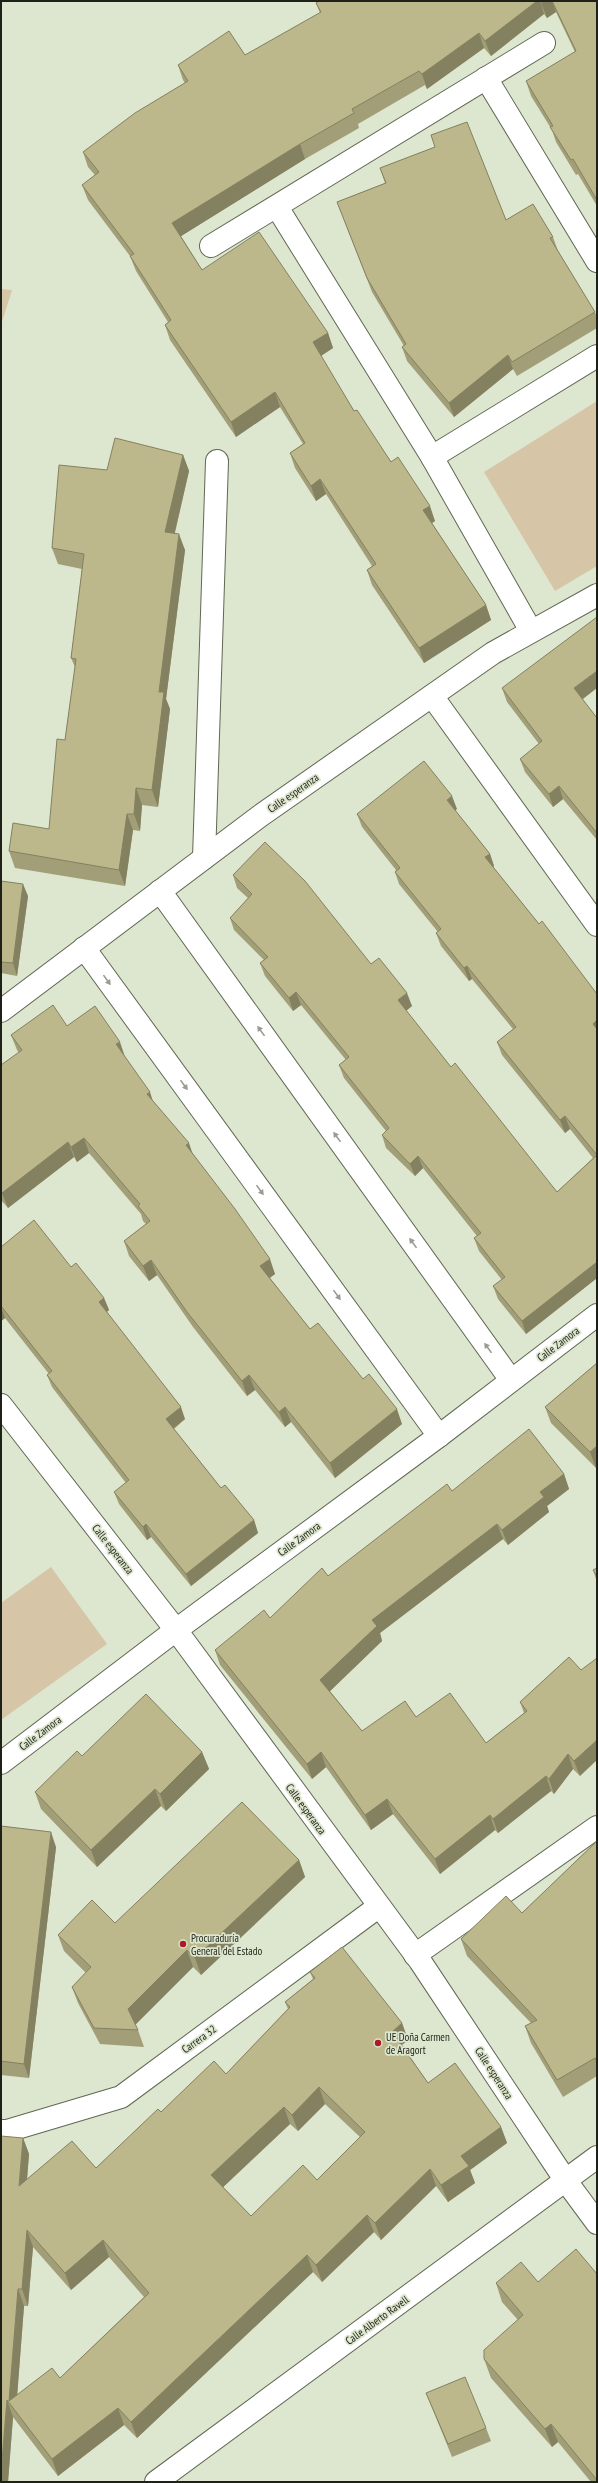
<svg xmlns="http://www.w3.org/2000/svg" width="598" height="2483" viewBox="0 0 598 2483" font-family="'PT Sans Narrow',sans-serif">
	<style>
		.green { fill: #d6c6a7 }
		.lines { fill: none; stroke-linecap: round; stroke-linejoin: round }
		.street-casing { stroke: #606853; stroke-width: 24 }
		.street { stroke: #fff; stroke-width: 22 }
		.wall { fill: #a29e78; fill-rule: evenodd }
		.shaded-wall { fill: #848161 }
		.building { fill: #bcb88b; stroke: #848161; fill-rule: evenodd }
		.oneway { fill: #9a9b97 }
		.poi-dot { fill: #ad1a25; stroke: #dde6ce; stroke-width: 1.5 }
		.labels { text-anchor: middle; stroke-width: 3.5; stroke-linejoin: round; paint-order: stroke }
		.street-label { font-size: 11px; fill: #1e2118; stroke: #dde6ce }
		.poi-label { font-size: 11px; fill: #1e2118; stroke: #dde6ce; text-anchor: start }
	</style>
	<rect width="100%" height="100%" fill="#dde6ce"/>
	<!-- green -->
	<g class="green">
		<path d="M 1,289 L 12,290 L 1,325 Z"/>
		<path d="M 597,401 L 597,566 L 555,591 L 484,472 Z"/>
		<path d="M 51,1567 L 107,1644 L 1,1720 L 1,1603 Z"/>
	</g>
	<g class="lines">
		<defs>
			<g id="street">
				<path d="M 486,78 L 597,261"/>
				<path d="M 277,207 L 432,457 L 531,631"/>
				<path d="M 211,246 L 544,43"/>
				<path d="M 432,457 L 597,356"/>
				<path d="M 432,696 L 597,925"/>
				<path d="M 204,858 L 217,461"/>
				<path d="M 160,891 L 511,1380"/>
				<path d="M 84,948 L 439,1436"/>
				<path d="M 1,1011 L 260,816 L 493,653 L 597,595"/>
				<path d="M 1,1405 L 176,1630 L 420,1961 L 566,2181 L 597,2223"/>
				<path d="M 1,1763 L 176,1630 L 439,1436 L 597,1315"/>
				<path d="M 415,1955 L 597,1827"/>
				<path d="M 1,2131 L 7,2131 L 121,2097 L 378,1907"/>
				<path d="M 156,2482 L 597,2157"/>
			</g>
		</defs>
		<!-- street casing -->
		<use href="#street" class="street-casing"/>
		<!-- street -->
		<use href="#street" class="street"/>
	</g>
	<!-- wall -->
	<g class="wall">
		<path d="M 319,1 L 597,1 L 597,206 L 578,174 L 576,175 L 556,142 L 552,130 L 531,96 L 526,81 L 575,52 L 556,12 L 547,18 L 544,14 L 491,56 L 484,48 L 427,89 L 425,85 L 358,124 L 359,128 L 305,159 L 181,236 L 202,270 L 328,333 L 333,348 L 321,356 L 354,411 L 435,521 L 432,523 L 486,605 L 491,620 L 424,663 L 372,585 L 367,570 L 372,566 L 326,494 L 316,501 L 295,468 L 290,453 L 303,444 L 280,407 L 236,437 L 170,340 L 165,325 L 168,322 L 136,271 L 130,256 L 88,200 L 82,185 L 95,175 L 88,167 L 83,152 L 185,83 L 183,80 L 178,65 L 245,55 L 320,13 L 316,3 Z"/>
		<path d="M 431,135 L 506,220 L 553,237 L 558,251 L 595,312 L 597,317 L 597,328 L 517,376 L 513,369 L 454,417 L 407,361 L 402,347 L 404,346 L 372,292 L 337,202 L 385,183 L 380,168 L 435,147 Z"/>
		<path d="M 183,455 L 189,471 L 175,533 L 185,550 L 166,699 L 170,709 L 158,807 L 142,805 L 140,831 L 133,830 L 125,886 L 15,868 L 9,851 L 49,829 L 65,740 L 75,667 L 71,658 L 82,569 L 58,564 L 52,548 L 107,470 Z"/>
		<path d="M 502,688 L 582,699 L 597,718 L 597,840 L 563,799 L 553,807 L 525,772 L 520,759 L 539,744 L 507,702 Z"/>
		<path d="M 457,809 L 455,810 L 490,854 L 494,866 L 493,867 L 539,924 L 597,994 L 597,1278 L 526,1334 L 498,1299 L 493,1286 L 502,1280 L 479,1251 L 474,1238 L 477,1236 L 423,1168 L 415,1176 L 386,1148 L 382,1135 L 386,1131 L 344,1078 L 339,1065 L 346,1060 L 301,1005 L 293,1011 L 265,976 L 260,963 L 264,960 L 234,930 L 230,918 L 248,898 L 237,888 L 233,875 L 371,964 L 412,1006 L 406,1011 L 451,1067 L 557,1192 L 593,1158 L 570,1129 L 565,1133 L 502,1055 L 497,1042 L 513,1029 L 472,979 L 469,981 L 441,946 L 436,933 L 438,932 L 399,884 L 395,872 L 396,870 L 362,827 L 357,814 Z"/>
		<path d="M 1,881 L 28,896 L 17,976 L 1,973 Z"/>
		<path d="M 67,1026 L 125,1057 L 152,1100 L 193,1154 L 275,1274 L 270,1278 L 310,1329 L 363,1379 L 402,1424 L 335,1478 L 291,1422 L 285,1427 L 255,1390 L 247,1396 L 193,1327 L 157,1275 L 149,1281 L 129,1256 L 124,1241 L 146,1224 L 143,1221 L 141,1214 L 89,1153 L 77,1162 L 74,1157 L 8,1208 L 1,1200 L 1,1065 L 19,1053 L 17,1050 L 11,1035 Z"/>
		<path d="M 1,1247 L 71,1267 L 104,1298 L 109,1310 L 107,1312 L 185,1419 L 174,1429 L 221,1488 L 254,1520 L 258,1533 L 191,1586 L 151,1537 L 147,1540 L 119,1504 L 114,1492 L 126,1483 L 52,1387 L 47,1375 L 49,1374 L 5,1318 L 1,1321 Z"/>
		<path d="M 597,1363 L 597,1467 L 596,1468 L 551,1423 L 545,1407 Z"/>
		<path d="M 564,1474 L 569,1489 L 547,1506 L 549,1512 L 508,1545 L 503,1539 L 380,1633 L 382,1641 L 330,1691 L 362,1731 L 416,1717 L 486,1743 L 524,1713 L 520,1702 L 569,1657 L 580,1776 L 573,1769 L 554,1794 L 551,1791 L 498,1833 L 495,1830 L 440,1874 L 393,1814 L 371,1830 L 326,1767 L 312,1779 L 220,1665 L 215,1650 L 270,1618 L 328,1576 L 452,1491 Z"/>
		<path d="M 597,1568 L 597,1582 L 593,1570 Z"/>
		<path d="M 202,1752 L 209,1769 L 166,1811 L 161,1806 L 97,1867 L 41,1809 L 35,1792 Z"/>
		<path d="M 1,1826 L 56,1847 L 29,2078 L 1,2075 Z"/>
		<path d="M 597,1841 L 597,2076 L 563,2097 L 531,2043 L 525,2026 L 531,2023 L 467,1956 L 461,1939 L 522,1913 Z"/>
		<path d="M 299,1860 L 305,1877 L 201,1975 L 193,1967 L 135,2025 L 138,2030 L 144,2047 L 100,2044 L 78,2003 L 72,1987 L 86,1973 L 64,1951 L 58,1935 L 115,1923 Z"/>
		<path d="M 310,1972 L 402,2023 L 408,2040 L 402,2045 L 428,2083 L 501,2127 L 507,2143 L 470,2170 L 475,2183 L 448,2202 L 436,2186 L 381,2240 L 374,2232 L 322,2282 L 313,2272 L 137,2438 L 124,2425 L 58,2476 L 13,2417 L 8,2482 L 1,2482 L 23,2138 L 29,2154 L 27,2180 L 96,2168 L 161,2112 L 226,2074 L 288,2009 L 285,2002 L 313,1979 ZM 325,2104 L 360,2137 L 317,2180 L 251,2216 L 223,2187 L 290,2124 L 298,2131 ZM 33,2247 L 71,2290 L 109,2257 L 144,2297 L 60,2378 L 17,2395 L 24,2306 L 28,2306 Z"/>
		<path d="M 597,2274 L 597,2482 L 591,2482 L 558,2442 L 552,2447 L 491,2378 L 484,2359 L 518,2320 L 502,2302 L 496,2283 L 538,2282 Z"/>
		<path d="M 426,2393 L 486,2428 L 491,2441 L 452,2457 Z"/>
	</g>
	<!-- shaded-wall -->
	<g class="shaded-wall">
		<path d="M 537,1 L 540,1 L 544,14 L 491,56 L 485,41 Z"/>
		<path d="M 544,1 L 552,1 L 556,12 L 547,18 L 541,3 Z"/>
		<path d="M 479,33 L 484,48 L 427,89 L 422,74 Z"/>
		<path d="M 300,144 L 305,159 L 178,238 L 172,223 Z"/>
		<path d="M 328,333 L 333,348 L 319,357 L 313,342 Z"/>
		<path d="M 508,355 L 513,369 L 454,417 L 449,403 Z"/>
		<path d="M 275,392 L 280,407 L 236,437 L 231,422 Z"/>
		<path d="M 183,455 L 189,471 L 171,548 L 165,532 Z"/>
		<path d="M 320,479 L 326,494 L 316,501 L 311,486 Z"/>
		<path d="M 430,506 L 435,521 L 429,525 L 423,510 Z"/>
		<path d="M 179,534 L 185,550 L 166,699 L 170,709 L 158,807 L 152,790 L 159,692 Z"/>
		<path d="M 486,605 L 491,620 L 424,663 L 419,648 Z"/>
		<path d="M 597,671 L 597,688 L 579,702 L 574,688 Z"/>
		<path d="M 559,786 L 563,799 L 553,807 L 549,794 Z"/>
		<path d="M 136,788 L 142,805 L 140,831 L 134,814 Z"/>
		<path d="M 452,796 L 457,809 L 452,813 L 447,800 Z"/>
		<path d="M 127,814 L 133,830 L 125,886 L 119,870 Z"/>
		<path d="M 490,854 L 494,866 L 490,870 L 485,857 Z"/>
		<path d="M 23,884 L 28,896 L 17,976 L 13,963 Z"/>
		<path d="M 467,966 L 472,979 L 469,981 L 464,968 Z"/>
		<path d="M 296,992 L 301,1005 L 293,1011 L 289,998 Z"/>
		<path d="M 407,993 L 412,1006 L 403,1013 L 398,1000 Z"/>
		<path d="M 597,1020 L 597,1035 L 593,1024 Z"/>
		<path d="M 120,1042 L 125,1057 L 116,1044 Z"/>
		<path d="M 150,1092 L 155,1108 L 147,1094 Z"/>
		<path d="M 565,1116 L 570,1129 L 565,1133 L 560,1120 Z"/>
		<path d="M 84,1138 L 89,1153 L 77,1162 L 71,1147 Z"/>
		<path d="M 68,1142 L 74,1157 L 8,1208 L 2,1193 Z"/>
		<path d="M 189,1143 L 194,1158 L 186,1145 Z"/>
		<path d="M 418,1156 L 423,1168 L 415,1176 L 410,1164 Z"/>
		<path d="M 270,1259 L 275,1274 L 265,1281 L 260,1266 Z"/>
		<path d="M 151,1260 L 157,1275 L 149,1281 L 143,1266 Z"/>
		<path d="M 597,1262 L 597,1278 L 526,1334 L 522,1321 Z"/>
		<path d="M 104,1298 L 109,1310 L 104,1314 L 99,1302 Z"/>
		<path d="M 1,1307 L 5,1318 L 1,1321 Z"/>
		<path d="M 249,1375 L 255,1390 L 247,1396 L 242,1381 Z"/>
		<path d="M 181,1407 L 185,1419 L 170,1431 L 166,1419 Z"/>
		<path d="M 285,1407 L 291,1422 L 285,1427 L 279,1412 Z"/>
		<path d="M 397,1409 L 402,1424 L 335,1478 L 330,1463 Z"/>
		<path d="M 597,1446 L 597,1467 L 596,1468 L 590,1452 Z"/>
		<path d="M 564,1474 L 569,1489 L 547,1506 L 549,1512 L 508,1545 L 502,1530 L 540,1492 Z"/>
		<path d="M 254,1520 L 258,1533 L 191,1586 L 186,1574 Z"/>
		<path d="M 146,1524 L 151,1537 L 147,1540 L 143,1527 Z"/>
		<path d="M 497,1524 L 503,1539 L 380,1633 L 382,1641 L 326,1695 L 320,1680 L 372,1620 Z"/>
		<path d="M 597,1740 L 597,1760 L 580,1776 L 574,1761 Z"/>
		<path d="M 202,1752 L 209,1769 L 166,1811 L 160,1794 Z"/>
		<path d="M 321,1752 L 326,1767 L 312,1779 L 307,1764 Z"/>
		<path d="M 568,1754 L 573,1769 L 554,1794 L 549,1779 Z"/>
		<path d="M 546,1776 L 551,1791 L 498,1833 L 493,1819 Z"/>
		<path d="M 155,1789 L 161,1806 L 97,1867 L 91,1850 Z"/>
		<path d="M 387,1799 L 393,1814 L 371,1830 L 365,1815 Z"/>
		<path d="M 490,1815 L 495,1830 L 440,1874 L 435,1859 Z"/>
		<path d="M 51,1832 L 56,1847 L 29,2078 L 24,2064 Z"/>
		<path d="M 299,1860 L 305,1877 L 201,1975 L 195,1958 Z"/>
		<path d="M 187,1950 L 193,1967 L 134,2026 L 128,2009 Z"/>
		<path d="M 402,2023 L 408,2040 L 398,2048 L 392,2032 Z"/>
		<path d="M 319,2087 L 325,2104 L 298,2131 L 292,2115 Z"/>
		<path d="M 284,2107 L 290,2124 L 218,2192 L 211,2175 Z"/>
		<path d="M 501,2127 L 507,2143 L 470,2170 L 475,2183 L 448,2202 L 441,2185 L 461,2156 Z"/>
		<path d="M 23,2138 L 29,2154 L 25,2203 L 19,2186 Z"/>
		<path d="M 430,2169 L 436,2186 L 381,2240 L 375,2223 Z"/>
		<path d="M 367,2215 L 374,2232 L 322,2282 L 316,2265 Z"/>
		<path d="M 27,2230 L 33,2247 L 28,2306 L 22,2289 Z"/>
		<path d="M 103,2240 L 109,2257 L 71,2290 L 65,2273 Z"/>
		<path d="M 307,2255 L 313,2272 L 137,2438 L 131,2422 Z"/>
		<path d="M 18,2289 L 24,2306 L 16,2411 L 9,2401 Z"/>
		<path d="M 7,2400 L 13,2417 L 8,2482 L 1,2482 L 1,2472 Z"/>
		<path d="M 118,2408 L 124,2425 L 58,2476 L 52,2459 Z"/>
		<path d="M 551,2424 L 558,2442 L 552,2447 L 545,2429 Z"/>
	</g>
	<!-- building -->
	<g class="building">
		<path d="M 319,1 L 537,1 L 485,41 L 479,33 L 422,74 L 419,71 L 352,109 L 354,113 L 300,144 L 172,223 L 202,270 L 259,232 L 328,333 L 313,342 L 354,411 L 357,410 L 391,462 L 398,457 L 430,506 L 423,510 L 486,605 L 419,648 L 367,570 L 376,564 L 320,479 L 311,486 L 290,453 L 305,443 L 275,392 L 231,422 L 165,325 L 171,320 L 130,256 L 134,254 L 82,185 L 99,172 L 83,152 L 135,113 L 188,81 L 178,65 L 229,31 L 245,55 L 321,12 L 316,3 Z"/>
		<path d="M 552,1 L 597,1 L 597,200 L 573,159 L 571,160 L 550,127 L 553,126 L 526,81 L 576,51 Z"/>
		<path d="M 467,122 L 506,220 L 533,204 L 553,237 L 550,238 L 595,312 L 512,362 L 508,355 L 449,403 L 402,347 L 406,344 L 367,278 L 337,202 L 386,183 L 380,168 L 435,147 L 431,135 Z"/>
		<path d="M 115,438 L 183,455 L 165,532 L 179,534 L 159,692 L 164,692 L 152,790 L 136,788 L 134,814 L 127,814 L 119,870 L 9,851 L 13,823 L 49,829 L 57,739 L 65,740 L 76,659 L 71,658 L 84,554 L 52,548 L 59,465 L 107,470 Z"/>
		<path d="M 597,617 L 597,671 L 574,688 L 597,718 L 597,833 L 559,786 L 549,794 L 520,759 L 542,741 L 502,688 Z"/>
		<path d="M 424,761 L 452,796 L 447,800 L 490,854 L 485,857 L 539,924 L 542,921 L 597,994 L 597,1020 L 593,1024 L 597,1029 L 597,1262 L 522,1321 L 493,1286 L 505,1277 L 474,1238 L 481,1233 L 418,1156 L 410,1164 L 382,1135 L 389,1128 L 339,1065 L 349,1057 L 296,992 L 289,998 L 260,963 L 268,957 L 230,918 L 252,894 L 233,875 L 265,842 L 305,881 L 371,964 L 379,958 L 407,993 L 398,1000 L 451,1067 L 455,1063 L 557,1192 L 597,1155 L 565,1116 L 560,1120 L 497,1042 L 516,1027 L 467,966 L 464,968 L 436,933 L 441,929 L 395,872 L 400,868 L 357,814 Z"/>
		<path d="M 1,881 L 23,884 L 13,963 L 1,962 Z"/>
		<path d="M 53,1005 L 67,1026 L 95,1006 L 120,1042 L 116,1044 L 150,1092 L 147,1094 L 189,1143 L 186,1145 L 235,1209 L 270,1259 L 260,1266 L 310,1329 L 318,1323 L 363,1379 L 369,1374 L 397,1409 L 330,1463 L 285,1407 L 279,1412 L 249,1375 L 242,1381 L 187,1312 L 151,1260 L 143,1266 L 124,1241 L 150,1221 L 138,1206 L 140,1204 L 84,1138 L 71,1147 L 68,1142 L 2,1193 L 1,1192 L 1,1065 L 22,1050 L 11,1035 Z"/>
		<path d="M 34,1220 L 71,1267 L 76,1263 L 104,1298 L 99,1302 L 181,1407 L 166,1419 L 221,1488 L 225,1485 L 254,1520 L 186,1574 L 146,1524 L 143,1527 L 114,1492 L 129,1480 L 47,1375 L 52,1371 L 1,1306 L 1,1247 Z"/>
		<path d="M 597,1363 L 597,1446 L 590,1452 L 545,1407 Z"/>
		<path d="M 529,1429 L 564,1474 L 540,1492 L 544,1497 L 502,1530 L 497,1524 L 372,1620 L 377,1626 L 320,1680 L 362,1731 L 405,1701 L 416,1717 L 450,1693 L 486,1743 L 527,1711 L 520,1702 L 569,1657 L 581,1670 L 597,1658 L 597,1740 L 574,1761 L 568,1754 L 549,1779 L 546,1776 L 493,1819 L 490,1815 L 435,1859 L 387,1799 L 365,1815 L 321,1752 L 307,1764 L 215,1650 L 264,1610 L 270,1618 L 322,1568 L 328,1576 L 447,1484 L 452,1491 Z"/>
		<path d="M 597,1568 L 597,1576 L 593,1570 Z"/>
		<path d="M 146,1694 L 202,1752 L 160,1794 L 155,1789 L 91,1850 L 35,1792 L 77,1751 L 82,1756 Z"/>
		<path d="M 242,1802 L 299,1860 L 195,1958 L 187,1950 L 128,2009 L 138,2030 L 94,2028 L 72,1987 L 91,1967 L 58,1935 L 92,1900 L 115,1923 Z"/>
		<path d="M 1,1826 L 51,1832 L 24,2064 L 1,2061 Z"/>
		<path d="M 597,1841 L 597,2062 L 595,2058 L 557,2080 L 525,2026 L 537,2020 L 461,1939 L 506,1896 L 522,1913 Z"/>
		<path d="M 342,1947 L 402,2023 L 392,2032 L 428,2083 L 455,2063 L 501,2127 L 461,2156 L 469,2166 L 441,2185 L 430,2169 L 375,2223 L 367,2215 L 316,2265 L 307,2255 L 131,2422 L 118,2408 L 52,2459 L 7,2400 L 1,2472 L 1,2136 L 23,2138 L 19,2186 L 72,2141 L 96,2168 L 158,2109 L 161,2112 L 214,2061 L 226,2074 L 290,2007 L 285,2002 L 315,1978 L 310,1972 ZM 319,2087 L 365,2132 L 317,2180 L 303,2165 L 251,2216 L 211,2175 L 284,2107 L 292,2115 ZM 27,2230 L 65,2273 L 103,2240 L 149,2293 L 60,2378 L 52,2368 L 9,2401 L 18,2289 L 22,2289 Z"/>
		<path d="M 576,2249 L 597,2274 L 597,2480 L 551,2424 L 545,2429 L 484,2359 L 484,2350 L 523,2315 L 496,2283 L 521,2262 L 538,2282 Z"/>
		<path d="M 465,2377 L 486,2428 L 448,2444 L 426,2393 Z"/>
	</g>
	<!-- one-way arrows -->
	<defs><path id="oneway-solid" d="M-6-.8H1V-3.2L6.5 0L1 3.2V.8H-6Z"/></defs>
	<g class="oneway">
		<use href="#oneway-solid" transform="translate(107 980) rotate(54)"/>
		<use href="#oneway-solid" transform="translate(261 1031) rotate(-126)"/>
		<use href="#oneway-solid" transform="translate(184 1085) rotate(54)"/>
		<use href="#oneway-solid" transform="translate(337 1137) rotate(-126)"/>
		<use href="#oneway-solid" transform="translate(260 1190) rotate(54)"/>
		<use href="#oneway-solid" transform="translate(413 1243) rotate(-126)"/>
		<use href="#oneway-solid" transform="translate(337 1295) rotate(54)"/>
		<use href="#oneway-solid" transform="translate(488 1348) rotate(-126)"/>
	</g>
	<!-- markers -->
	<g class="poi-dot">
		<circle cx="183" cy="1944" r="4"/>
		<circle cx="378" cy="2043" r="4"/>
	</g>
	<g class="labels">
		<!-- street labels -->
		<g class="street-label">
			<text transform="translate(293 793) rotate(-35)" y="4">Calle esperanza</text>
			<text transform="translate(558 1344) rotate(-37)" y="4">Calle Zamora</text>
			<text transform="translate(299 1539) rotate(-36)" y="4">Calle Zamora</text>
			<text transform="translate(113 1549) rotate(52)" y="4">Calle esperanza</text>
			<text transform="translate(40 1733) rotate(-37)" y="4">Calle Zamora</text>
			<text transform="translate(306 1809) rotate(54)" y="4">Calle esperanza</text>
			<text transform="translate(199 2039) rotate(-36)" y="4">Carrera 32</text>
			<text transform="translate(494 2073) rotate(57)" y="4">Calle esperanza</text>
			<text transform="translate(377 2320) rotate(-36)" y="4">Calle Alberto Ravell</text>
		</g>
		<!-- poi labels -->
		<g class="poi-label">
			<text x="191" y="1942">Procuraduría<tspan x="191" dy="13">General del Estado</tspan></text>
			<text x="386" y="2041">UE Doña Carmen<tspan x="386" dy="13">de Aragort</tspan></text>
		</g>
	</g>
	<!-- border -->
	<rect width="598" height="2483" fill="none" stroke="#1e2118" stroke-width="4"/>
</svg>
